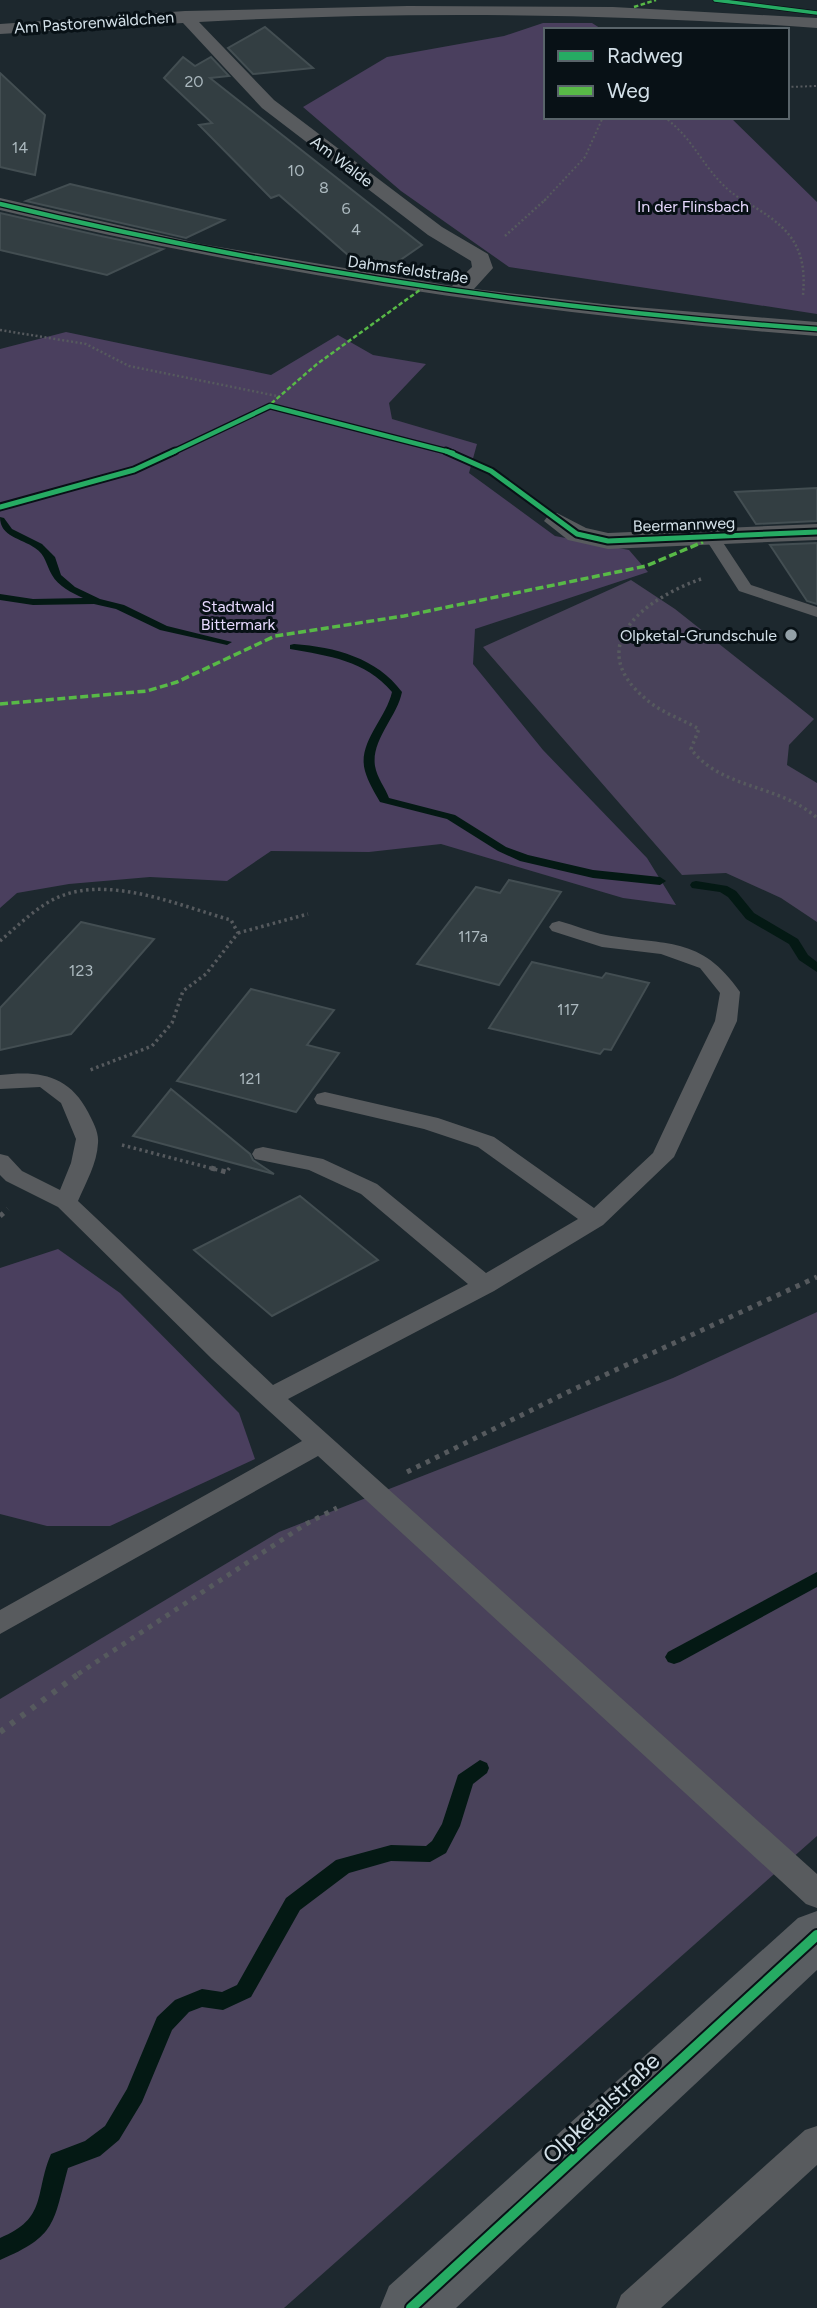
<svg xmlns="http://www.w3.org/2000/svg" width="817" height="2308" viewBox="0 0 817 2308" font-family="Figtree,sans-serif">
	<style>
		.green { fill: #49425a }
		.forest { fill: #4a3f5e }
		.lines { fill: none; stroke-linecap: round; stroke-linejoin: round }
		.stream { fill: #041914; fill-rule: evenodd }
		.building { fill: #333e42; stroke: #434e52; stroke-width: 2 }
		.path-far4 { stroke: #565a5e; stroke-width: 2; stroke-dasharray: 2 2.5; stroke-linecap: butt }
		.path-far3 { stroke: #565a5e; stroke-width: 2.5; stroke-dasharray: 2 2.5; stroke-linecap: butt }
		.path-far2 { stroke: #565a5e; stroke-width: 3.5; stroke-dasharray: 2.5 3.5; stroke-linecap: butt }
		.path-far1 { stroke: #565a5e; stroke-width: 5; stroke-dasharray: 4.5 6; stroke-linecap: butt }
		.path { stroke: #565a5e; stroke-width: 6; stroke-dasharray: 5 8; stroke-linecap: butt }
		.lane { fill: #585b5e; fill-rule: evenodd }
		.street { fill: #585b5e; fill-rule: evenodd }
		.secondary { fill: #595d61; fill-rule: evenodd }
		.quiet-far1 { stroke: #58b947; stroke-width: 2.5; stroke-dasharray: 4.5 2.5; stroke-linecap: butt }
		.quiet { stroke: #58b947; stroke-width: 3.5; stroke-dasharray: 8 3.5; stroke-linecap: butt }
		.cycleway-far3-casing { stroke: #081116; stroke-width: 5 }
		.cycleway-far2-casing { stroke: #081116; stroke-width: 7 }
		.cycleway-far1-casing { stroke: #081116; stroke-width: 9 }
		.cycleway-casing { stroke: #081116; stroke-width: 14 }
		.cycleway-far3 { stroke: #26ab63; stroke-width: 3.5 }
		.cycleway-far2 { stroke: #26ab63; stroke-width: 4.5 }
		.cycleway-far1 { stroke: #26ab63; stroke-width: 5 }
		.cycleway { stroke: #26ab63; stroke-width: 10 }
		.poi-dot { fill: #93a0a7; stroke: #081116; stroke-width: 2.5 }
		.labels { text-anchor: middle; stroke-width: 6; stroke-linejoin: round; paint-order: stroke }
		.far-street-label { font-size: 16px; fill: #d3e0e8; stroke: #081116 }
		.number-label { font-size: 16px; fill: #abb8be }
		.far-park-label { font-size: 16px; fill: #e7d9fe; stroke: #081116 }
		.far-poi-label { font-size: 16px; fill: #d3e0e8; stroke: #081116; text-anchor: end }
		.near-street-label { font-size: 23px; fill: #d3e0e8; stroke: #081116 }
	</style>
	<rect width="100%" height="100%" fill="#1d282e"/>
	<!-- green -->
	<g class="green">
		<path d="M 631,580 L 675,609 L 814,719 L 789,745 L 787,765 L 817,783 L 817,922 L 781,898 L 726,873 L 682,875 L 483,647 Z"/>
		<path d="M 817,1312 L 817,1836 L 284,2308 L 0,2308 L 0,1699 L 279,1532 L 673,1378 Z"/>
	</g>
	<!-- forest -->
	<g class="forest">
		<path d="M 543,23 L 592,23 L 603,30 L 546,30 L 546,117 L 730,117 L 817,202 L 817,314 L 509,267 L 401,191 L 303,107 L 387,57 L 504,36 Z"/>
		<path d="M 66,332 L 271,375 L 338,335 L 373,355 L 426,364 L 389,403 L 392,419 L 477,444 L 469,473 L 555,536 L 629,550 L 648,572 L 475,629 L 473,664 L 543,750 L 647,858 L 676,905 L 623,898 L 441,844 L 369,852 L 271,851 L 227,881 L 150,877 L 69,884 L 17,893 L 0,908 L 0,349 Z"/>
		<path d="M 58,1249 L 120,1293 L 239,1413 L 255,1459 L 110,1526 L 47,1526 L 0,1514 L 0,1268 Z"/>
	</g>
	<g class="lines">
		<!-- stream -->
		<g class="stream">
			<path d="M 0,517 L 4,518 L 12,529 L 42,544 L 55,557 L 61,575 L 75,587 L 100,599 L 124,605 L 167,626 L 232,642 L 227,645 L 160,630 L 116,609 L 94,604 L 33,605 L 0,600 L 0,594 L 33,599 L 83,598 C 72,593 58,586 52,575 C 46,565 46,555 35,548 C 21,538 0,537 0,517 Z"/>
			<path d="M 294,644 C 335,647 377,658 402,692 C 397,717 371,740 375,766 C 377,778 385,787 389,798 L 455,815 L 506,847 L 528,855 L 593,870 L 660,877 L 666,881 L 660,885 L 593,878 L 520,861 L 498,851 L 447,819 L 380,802 C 375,793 368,782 365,771 C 357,743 386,719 392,692 C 365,660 329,656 290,649 L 290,645 Z"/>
			<path d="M 696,881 L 727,886 L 736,891 L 754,913 L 798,939 L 808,955 L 817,962 L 817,972 L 799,960 L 789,944 L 746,919 L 728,897 L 720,892 L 692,888 L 690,885 L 692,882 Z"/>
			<path d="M 817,1572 L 817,1587 L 680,1662 L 674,1664 L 668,1662 L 665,1657 L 668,1652 Z"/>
			<path d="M 480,1760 L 487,1763 L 489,1768 L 487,1773 L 473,1784 L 460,1826 L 446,1853 L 430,1862 L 391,1861 L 349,1873 L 300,1910 L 251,1997 L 223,2010 L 202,2007 L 189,2012 L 172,2030 L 142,2102 L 119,2140 L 100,2156 L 68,2168 C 53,2223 57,2236 0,2260 L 0,2238 C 48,2218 34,2194 51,2154 L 85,2141 L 105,2126 L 127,2089 L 157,2017 L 175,2000 L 202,1989 L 222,1992 L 237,1985 L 286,1898 L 336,1860 L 391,1845 L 426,1846 L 432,1841 L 442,1824 L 458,1775 Z"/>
		</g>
	</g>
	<!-- building -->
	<g class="building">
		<path d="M 265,27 L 313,68 L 253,74 L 228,48 Z"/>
		<path d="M 183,57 L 195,66 L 211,57 L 229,76 L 210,78 L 422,245 L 383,272 L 364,269 L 279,195 L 271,198 L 199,125 L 212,123 L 164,78 Z"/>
		<path d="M 0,73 L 45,115 L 35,175 L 0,167 Z"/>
		<path d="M 70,184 L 224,220 L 186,238 L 26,201 Z"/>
		<path d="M 0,213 L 101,236 L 163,249 L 107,275 L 0,250 Z"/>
		<path d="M 817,488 L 817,521 L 756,524 L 735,492 Z"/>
		<path d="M 817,543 L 817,604 L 807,601 L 770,545 Z"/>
		<path d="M 509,880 L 561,892 L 499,985 L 417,964 L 476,887 L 500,893 Z"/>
		<path d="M 81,922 L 154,939 L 71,1034 L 0,1050 L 0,1008 Z"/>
		<path d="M 532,962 L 602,978 L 606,973 L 649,983 L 611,1050 L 604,1049 L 600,1054 L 489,1028 Z"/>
		<path d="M 251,989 L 334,1010 L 307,1045 L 339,1053 L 296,1112 L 177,1081 Z"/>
		<path d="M 171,1089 L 250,1154 L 253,1160 L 274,1174 L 133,1136 Z"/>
		<path d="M 300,1196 L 378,1260 L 272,1316 L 194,1250 Z"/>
	</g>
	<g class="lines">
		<!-- path-far4 -->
		<g class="path-far4">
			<path d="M 787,87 L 817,86"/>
			<path d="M 664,117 C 699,142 705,178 744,201"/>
			<path d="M 544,201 L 585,157 L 603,117"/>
		</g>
		<!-- path-far3 -->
		<g class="path-far3">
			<path d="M 741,199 C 784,224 808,241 803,295"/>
			<path d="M 505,236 L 546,199"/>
			<path d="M 0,330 L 86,344 L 129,366 L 277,396"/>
			<path d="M 270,406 L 453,453"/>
		</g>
		<!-- path-far2 -->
		<g class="path-far2">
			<path d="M 446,451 L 491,471 L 528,499"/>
			<path d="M 701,579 C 647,598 580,645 647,700 C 662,713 682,719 699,729 L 691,749 C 722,790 780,784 817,818"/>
			<path d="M 238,933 L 308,914"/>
			<path d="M 0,941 C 19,925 38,905 61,896 C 113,876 180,906 231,920 L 238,933 L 206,974 L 183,991 L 172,1023 L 152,1046 L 90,1070"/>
			<path d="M 122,1145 L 218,1170"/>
			<path d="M 228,1170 L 230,1167"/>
		</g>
		<!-- path-far1 -->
		<g class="path-far1">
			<path d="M 211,1168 L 226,1172 L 229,1168"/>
			<path d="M 0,1216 L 8,1209"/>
			<path d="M 407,1472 L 568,1392 L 817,1277"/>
			<path d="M 78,1674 L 306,1524 L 337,1508"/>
		</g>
		<!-- path -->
		<path class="path" d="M 0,1732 L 81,1672"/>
		<!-- lane -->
		<g class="lane">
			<path d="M 713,533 L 718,535 L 751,585 L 817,607 L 817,617 L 739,591 L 705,538 Z"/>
			<path d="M 559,921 C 575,925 590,932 606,935 C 666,946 701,935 740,992 L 737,1021 L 674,1157 L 603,1225 L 494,1291 L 288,1399 L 817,1874 L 817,1908 L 806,1904 L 318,1456 L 0,1634 L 0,1610 L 302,1441 L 212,1359 L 58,1207 L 6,1181 L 0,1175 L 0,1154 L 8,1156 L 22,1171 L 60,1190 L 71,1163 L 76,1139 L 61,1103 L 40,1087 L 0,1089 L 0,1075 C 39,1070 69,1075 88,1112 C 93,1122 99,1132 98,1143 C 97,1164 86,1182 78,1201 L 273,1385 L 468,1284 L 361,1194 L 309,1170 L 255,1159 L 252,1154 L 255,1149 L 263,1147 L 323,1159 L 377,1184 L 486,1273 L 578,1219 L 478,1147 L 424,1129 L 317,1104 L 314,1099 L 317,1094 L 325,1092 L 438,1118 L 494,1137 L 594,1208 L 653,1153 L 715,1021 L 720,993 L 700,968 L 661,954 L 602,947 L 552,931 L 549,927 L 552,923 Z"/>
			<path d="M 817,2126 L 817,2165 L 661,2308 L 616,2308 L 621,2295 L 805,2130 Z"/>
		</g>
		<!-- street -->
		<g class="street">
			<path d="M 408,6 L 613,7 L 817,18 L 817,28 C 611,13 405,11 199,22 L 274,100 L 442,227 L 488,254 L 493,268 L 474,289 L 611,305 L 817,322 L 817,336 C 540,315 270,275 0,210 L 0,198 L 201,244 L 452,286 L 472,267 L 471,261 L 428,235 L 262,108 L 183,23 L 0,34 L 0,24 L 185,11 Z"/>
			<path d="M 557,513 L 586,528 L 608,533 L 817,524 L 817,540 L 608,549 L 568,540 L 544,521 L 548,516 Z"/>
		</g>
		<!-- secondary -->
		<path class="secondary" d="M 817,1911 L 817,1970 L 456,2308 L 380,2308 L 389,2286 L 798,1918 Z"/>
		<!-- quiet-far1 -->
		<g class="quiet-far1">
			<path d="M 634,7 L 656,0"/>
			<path d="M 266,408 L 317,364 L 424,287"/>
		</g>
		<!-- quiet -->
		<path class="quiet" d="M 0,704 L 147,691 L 177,682 L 275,636 L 404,616 L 646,566 L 703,542"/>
		<defs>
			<path id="cycleway-far3" d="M 715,0 L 817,13"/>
			<g id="cycleway-far2">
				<path d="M 0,204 C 270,269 541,309 817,329"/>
				<path d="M 171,453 L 270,406 L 453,453"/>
			</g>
			<g id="cycleway-far1">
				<path d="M 446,451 L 491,471 L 577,534 L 608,541 L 817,532"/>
				<path d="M 0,507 L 134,470 L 175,451"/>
			</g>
			<path id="cycleway" d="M 411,2308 L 817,1935"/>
		</defs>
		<!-- cycleway-far3 casing -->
		<use href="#cycleway-far3" class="cycleway-far3-casing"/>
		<!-- cycleway-far2 casing -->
		<use href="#cycleway-far2" class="cycleway-far2-casing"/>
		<!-- cycleway-far1 casing -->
		<use href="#cycleway-far1" class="cycleway-far1-casing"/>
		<!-- cycleway casing -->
		<use href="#cycleway" class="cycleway-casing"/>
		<!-- cycleway-far3 -->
		<use href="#cycleway-far3" class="cycleway-far3"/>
		<!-- cycleway-far2 -->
		<use href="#cycleway-far2" class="cycleway-far2"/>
		<!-- cycleway-far1 -->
		<use href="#cycleway-far1" class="cycleway-far1"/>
		<!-- cycleway -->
		<use href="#cycleway" class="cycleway"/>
	</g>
	<!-- markers -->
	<circle class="poi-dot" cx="791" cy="635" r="7"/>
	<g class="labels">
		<!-- far-street labels -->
		<g class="far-street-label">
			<text transform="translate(94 22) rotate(-4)" y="6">Am Pastorenwäldchen</text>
			<text transform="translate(342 161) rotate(37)" y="6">Am Walde</text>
			<text transform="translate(408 269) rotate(8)" y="6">Dahmsfeldstraße</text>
			<text transform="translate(684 524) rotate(-2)" y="6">Beermannweg</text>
		</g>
		<!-- number labels -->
		<g class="number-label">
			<text x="194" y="87">20</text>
			<text x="20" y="153">14</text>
			<text x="296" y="176">10</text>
			<text x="324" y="193">8</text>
			<text x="346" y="214">6</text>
			<text x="356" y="235">4</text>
			<text x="473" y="942">117a</text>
			<text x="81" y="976">123</text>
			<text x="568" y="1015">117</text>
			<text x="250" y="1084">121</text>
		</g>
		<!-- far-park labels -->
		<g class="far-park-label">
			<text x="693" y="212">In der Flinsbach</text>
			<text x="238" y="612">Stadtwald<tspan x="238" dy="18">Bittermark</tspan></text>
		</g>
		<!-- far-poi labels -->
		<g class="far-poi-label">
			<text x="777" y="641">Olpketal-Grundschule</text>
		</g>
		<!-- near-street labels -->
		<g class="near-street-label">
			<text transform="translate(601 2108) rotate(-43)" y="8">Olpketalstraße</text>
		</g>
	</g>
	<!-- legend -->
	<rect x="544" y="28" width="245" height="91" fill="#081116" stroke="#59646a" stroke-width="2"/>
	<rect x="558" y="51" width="35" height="10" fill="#26ab63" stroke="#59646a" stroke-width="2"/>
	<text x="607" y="63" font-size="21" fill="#d3e0e8">Radweg</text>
	<rect x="558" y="86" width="35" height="10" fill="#58b947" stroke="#59646a" stroke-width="2"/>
	<text x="607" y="98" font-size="21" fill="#d3e0e8">Weg</text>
</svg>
